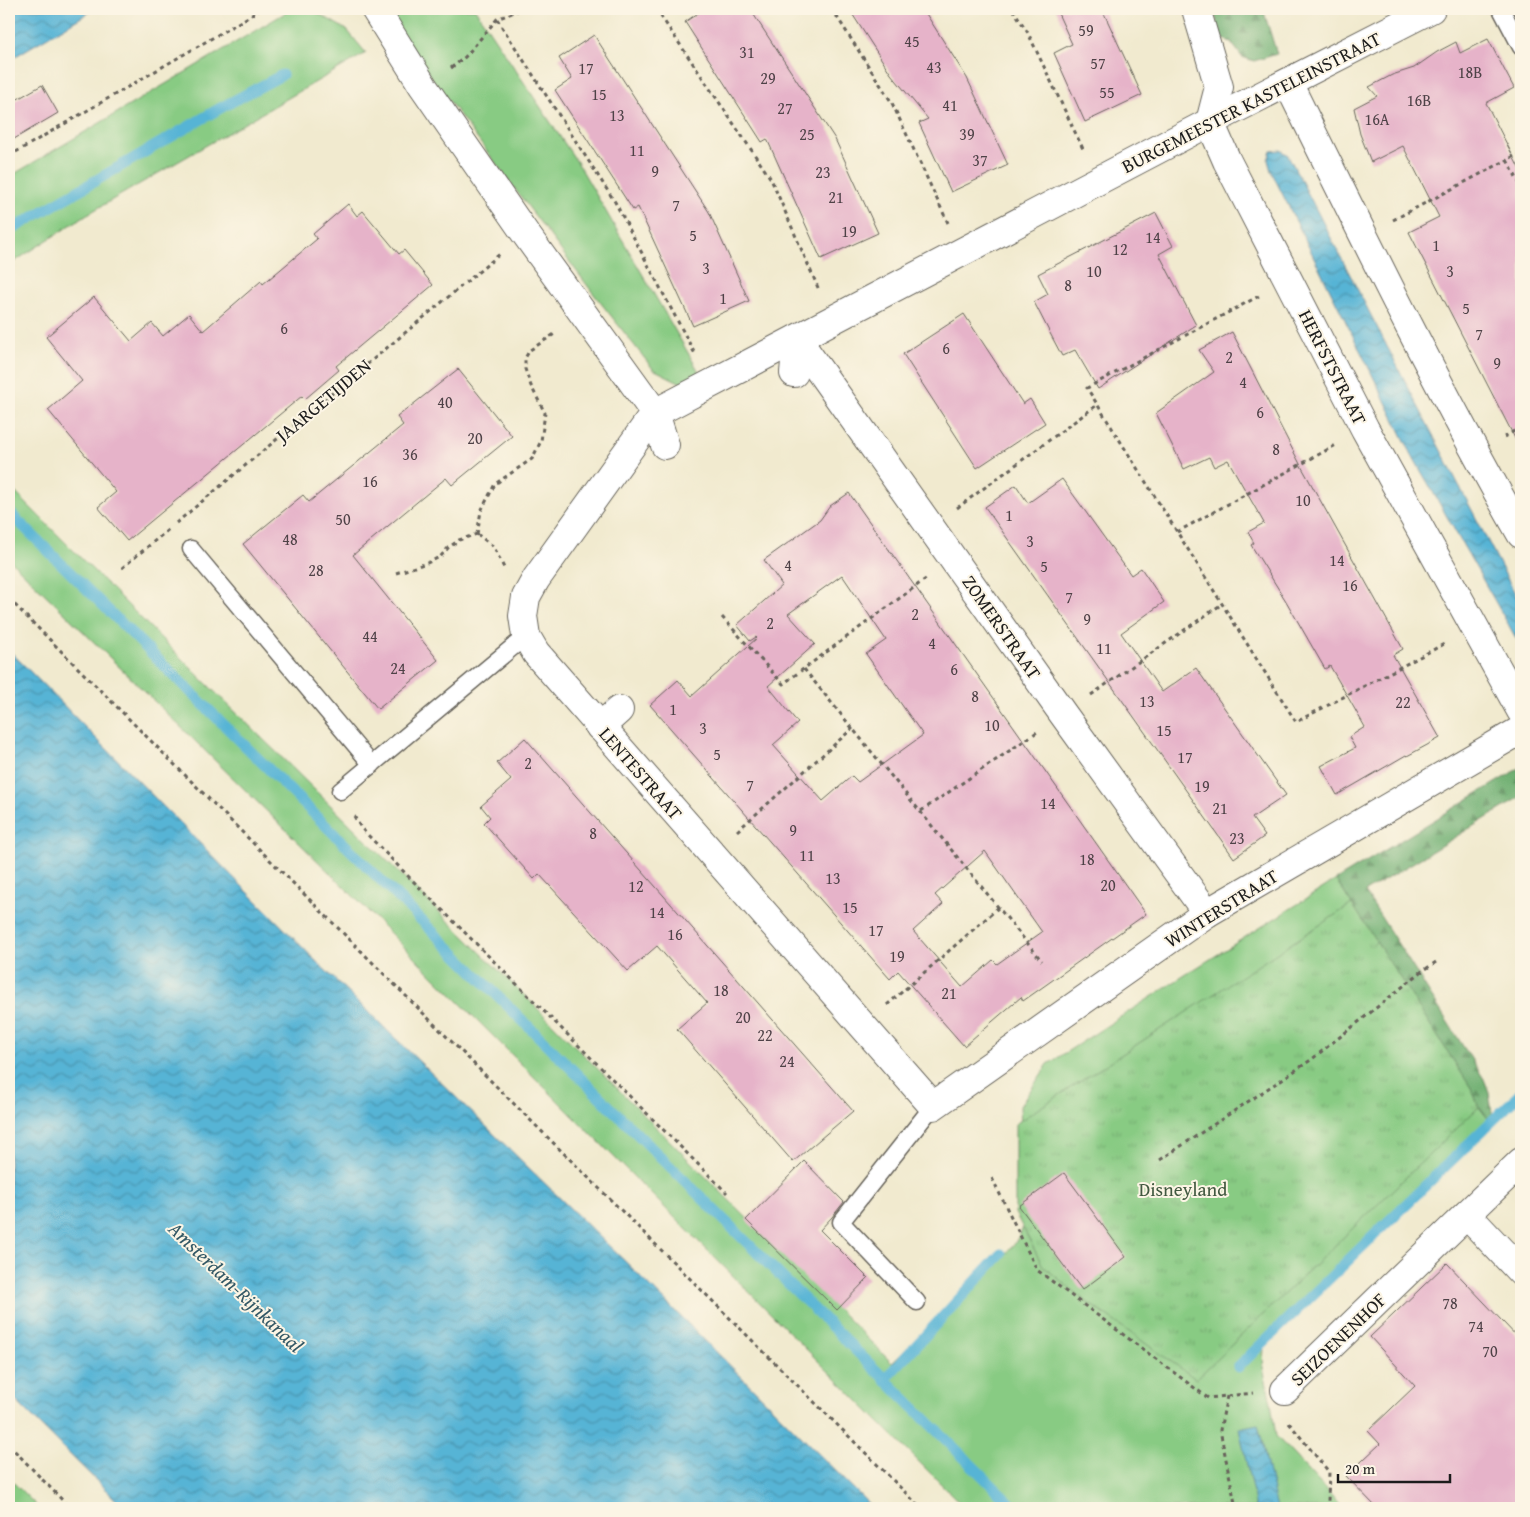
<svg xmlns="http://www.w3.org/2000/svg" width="1530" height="1517" viewBox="0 0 1530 1517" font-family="'Gentium Book Plus',serif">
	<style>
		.grass { fill: #88cb83; stroke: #527450 }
		.forest { fill: url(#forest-firs); stroke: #456646 }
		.park { fill: url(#park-tufts); stroke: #527450 }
		.water { fill: url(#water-waves); stroke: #3a6878 }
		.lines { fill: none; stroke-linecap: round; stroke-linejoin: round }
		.stream { stroke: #57b4d5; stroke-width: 11 }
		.building { fill: #e6b3c9; fill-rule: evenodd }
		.lane-casing { stroke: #67645b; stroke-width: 19 }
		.street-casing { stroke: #67645b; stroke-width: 30 }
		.path { stroke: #67645b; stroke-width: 3; stroke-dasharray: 4 4; stroke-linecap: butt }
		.lane { stroke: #fff; stroke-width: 16 }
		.street { stroke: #fff; stroke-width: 28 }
		.labels { text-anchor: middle; stroke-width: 4; stroke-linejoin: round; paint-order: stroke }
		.number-label { font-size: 16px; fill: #4e4247 }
		.street-label { font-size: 19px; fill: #1c1c1c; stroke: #fcf5e5 }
		.park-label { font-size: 19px; fill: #425940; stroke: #fcf5e5 }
		.water-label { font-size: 20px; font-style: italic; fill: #345966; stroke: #fcf5e5 }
	</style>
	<defs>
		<pattern id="forest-firs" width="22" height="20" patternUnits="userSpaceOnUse" patternTransform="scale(1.25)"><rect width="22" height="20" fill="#6eaf71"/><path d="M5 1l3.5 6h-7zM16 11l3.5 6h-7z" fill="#5a8e5c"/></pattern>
		<pattern id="park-tufts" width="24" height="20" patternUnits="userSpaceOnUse" patternTransform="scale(1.25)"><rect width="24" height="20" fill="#88cb83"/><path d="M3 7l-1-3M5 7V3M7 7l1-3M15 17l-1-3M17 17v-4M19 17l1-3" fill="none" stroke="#75ae71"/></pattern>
		<pattern id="water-waves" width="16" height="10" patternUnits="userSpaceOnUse" patternTransform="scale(1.25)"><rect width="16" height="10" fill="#57b4d5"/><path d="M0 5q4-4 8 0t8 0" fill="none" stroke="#4792ac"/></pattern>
	</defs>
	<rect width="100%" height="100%" fill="#fcf5e5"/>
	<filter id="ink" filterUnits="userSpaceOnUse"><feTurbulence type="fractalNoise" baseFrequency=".02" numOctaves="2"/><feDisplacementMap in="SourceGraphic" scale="10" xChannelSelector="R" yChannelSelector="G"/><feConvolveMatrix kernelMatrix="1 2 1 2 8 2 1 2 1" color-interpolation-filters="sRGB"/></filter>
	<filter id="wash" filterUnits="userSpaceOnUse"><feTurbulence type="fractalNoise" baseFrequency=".0096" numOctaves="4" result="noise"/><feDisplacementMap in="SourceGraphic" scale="20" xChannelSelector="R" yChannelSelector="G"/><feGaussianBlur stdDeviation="1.12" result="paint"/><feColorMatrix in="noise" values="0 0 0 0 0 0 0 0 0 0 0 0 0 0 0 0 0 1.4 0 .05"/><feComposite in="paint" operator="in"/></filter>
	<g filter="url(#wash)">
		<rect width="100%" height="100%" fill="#f1eacf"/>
		<!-- grass -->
		<g class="grass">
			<path d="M 385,9 L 475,9 L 579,165 L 705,382 L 681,383 L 653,369 L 593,293 L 416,57 Z"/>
			<path d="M 290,10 L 316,12 L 347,30 L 366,53 L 86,215 L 9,265 L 9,177 Z"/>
			<path d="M 9,486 L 212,689 L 526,997 L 892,1363 L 1014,1245 L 1025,1224 L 1020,1106 L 1048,1064 L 1185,975 L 1336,880 L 1471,1088 L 1479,1107 L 1494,1126 L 1264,1346 L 1263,1368 L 1271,1403 L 1276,1436 L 1343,1508 L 965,1508 L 331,874 L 9,559 Z"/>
			<path d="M 9,1478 L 39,1508 L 9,1508 Z"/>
		</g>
		<!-- forest -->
		<g class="forest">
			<path d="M 1213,9 L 1263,9 L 1277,54 L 1254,61 L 1242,57 L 1231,42 L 1222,39 Z"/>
			<path d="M 1521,767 L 1521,797 L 1365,892 L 1484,1079 L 1489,1092 L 1494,1126 L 1479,1107 L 1471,1088 L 1336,880 Z"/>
		</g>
		<!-- park -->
		<path class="park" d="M 1352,904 L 1471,1088 L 1479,1107 L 1196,1379 L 1084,1300 L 1043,1266 L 1015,1213 L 1015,1124 Z"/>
		<!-- water -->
		<g class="water">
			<path d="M 9,9 L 95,9 L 9,60 Z"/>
			<path d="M 1281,150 L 1288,155 L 1521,605 L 1521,647 L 1413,457 L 1271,171 L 1268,160 L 1271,151 Z"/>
			<path d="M 9,650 L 319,964 L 639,1275 L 873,1508 L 124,1508 L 9,1394 Z"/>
			<path d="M 1258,1424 L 1277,1508 L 1256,1508 L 1239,1428 Z"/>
		</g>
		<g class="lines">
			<!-- stream -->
			<g class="stream">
				<path d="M 9,231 L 224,106 L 282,75"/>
				<path d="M 9,512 L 1015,1508"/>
				<path d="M 1238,1367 L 1521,1093"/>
				<path d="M 885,1379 L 1001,1254"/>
			</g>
		</g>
		<g id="blocks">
			<!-- building -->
			<g class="building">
				<path d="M 704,9 L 750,9 L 835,139 L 878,233 L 821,259 L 767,139 L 762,142 L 685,22 Z"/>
				<path d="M 849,9 L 923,9 L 967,78 L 1008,165 L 951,192 L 919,123 L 928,119 L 891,74 Z"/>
				<path d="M 1056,9 L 1102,9 L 1142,95 L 1085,122 L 1054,53 L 1072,44 Z"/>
				<path d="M 594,35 L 709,212 L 749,301 L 693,326 L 638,207 L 633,210 L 555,90 L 572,79 L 559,58 Z"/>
				<path d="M 1488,39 L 1514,88 L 1486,103 L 1521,172 L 1521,450 L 1409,232 L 1439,217 L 1403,146 L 1371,162 L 1360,134 L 1354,108 L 1377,96 L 1369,87 L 1392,75 L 1414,68 L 1437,52 L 1456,42 L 1460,53 Z"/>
				<path d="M 42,85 L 58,113 L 9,142 L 9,104 Z"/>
				<path d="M 348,204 L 357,216 L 363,211 L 399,254 L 404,250 L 433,285 L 336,366 L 339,370 L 305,399 L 302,396 L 127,541 L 98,507 L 116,492 L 48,410 L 82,381 L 46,337 L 94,297 L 131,341 L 152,323 L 163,336 L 189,314 L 203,331 L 261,281 L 263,284 L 317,239 L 313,234 Z"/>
				<path d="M 1156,213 L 1173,246 L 1159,254 L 1196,325 L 1098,389 L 1075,350 L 1062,356 L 1053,339 L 1034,302 L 1048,294 L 1038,274 Z"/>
				<path d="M 964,314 L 1023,404 L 1030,399 L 1045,423 L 977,468 L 903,354 Z"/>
				<path d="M 1232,332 L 1300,464 L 1403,649 L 1393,655 L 1440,738 L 1407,756 L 1406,755 L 1337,795 L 1321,766 L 1355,748 L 1349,737 L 1365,727 L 1330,666 L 1325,669 L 1286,601 L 1251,545 L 1254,543 L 1248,532 L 1264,523 L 1228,460 L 1214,467 L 1209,457 L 1184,469 L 1156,413 L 1214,372 L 1199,350 Z"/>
				<path d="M 458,369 L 512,436 L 452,485 L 446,478 L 353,555 L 438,660 L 378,709 L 243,544 L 303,495 L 309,502 L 403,425 L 397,417 Z"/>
				<path d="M 1062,479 L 1131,575 L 1141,568 L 1164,602 L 1121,633 L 1162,692 L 1196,668 L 1286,795 L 1252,818 L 1265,836 L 1234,858 L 985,507 L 1016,485 L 1028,503 Z"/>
				<path d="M 849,493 L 1146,914 L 1023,1001 L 1021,997 L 964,1046 L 898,971 L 890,979 L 650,705 L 678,680 L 692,696 L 757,638 L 756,637 L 750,641 L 737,625 L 782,585 L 764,560 L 820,520 L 830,506 ZM 842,575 L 886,640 L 866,654 L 923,735 L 858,782 L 852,776 L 823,801 L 773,745 L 798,723 L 768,686 L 815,644 L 788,614 ZM 985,851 L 1042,932 L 997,964 L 993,960 L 962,987 L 913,931 L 943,904 L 935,895 Z"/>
				<path d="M 525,738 L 853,1111 L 793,1162 L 677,1029 L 707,1003 L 657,946 L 628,971 L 539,874 L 534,879 L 484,823 L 490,817 L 481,806 L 511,780 L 497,763 Z"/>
				<path d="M 804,1161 L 844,1202 L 832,1217 L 820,1230 L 868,1278 L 837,1310 L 746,1220 Z"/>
				<path d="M 1064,1173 L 1126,1257 L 1082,1290 L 1019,1206 Z"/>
				<path d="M 1447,1263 L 1521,1341 L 1521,1498 L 1511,1508 L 1377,1508 L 1346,1476 L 1380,1444 L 1368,1431 L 1415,1386 L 1370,1337 Z"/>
			</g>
		</g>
	</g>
	<g filter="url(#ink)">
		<use href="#blocks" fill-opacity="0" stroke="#67645b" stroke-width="1"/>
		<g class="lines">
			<defs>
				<g id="lane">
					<path d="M 1501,9 L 1521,47"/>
					<path d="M 191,549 L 372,765"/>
					<path d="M 340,791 L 526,636"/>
					<path d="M 917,1302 L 841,1222 L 933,1106"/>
				</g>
				<g id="street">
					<path d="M 375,9 L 423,86 L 525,233 L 655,413 L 665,445"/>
					<path d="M 1196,9 L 1219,87 L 1210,122 L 1227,161 L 1365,429 L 1521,711"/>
					<path d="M 1431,9 L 1210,122 L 655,413 L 536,579 L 526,597 L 523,616 L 526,636 L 536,653 L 933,1106 L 1207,913 L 1521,730"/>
					<path d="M 1288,83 C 1363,235 1437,387 1521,534"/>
					<path d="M 797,339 L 1063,714 L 1207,913"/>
					<path d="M 794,373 L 797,339"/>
					<path d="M 600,727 L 619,710"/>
					<path d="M 1467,1215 L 1521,1272"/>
					<path d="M 1285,1390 L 1521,1162"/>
				</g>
			</defs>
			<!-- lane casing -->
			<use href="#lane" class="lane-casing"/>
			<!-- street casing -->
			<use href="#street" class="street-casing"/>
			<!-- path -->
			<g class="path">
				<path d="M 656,9 L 771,179 L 819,290"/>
				<path d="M 832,9 L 892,103 L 948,223"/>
				<path d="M 1013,9 L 1028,33 L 1084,151"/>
				<path d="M 497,19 L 615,202 L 695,354"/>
				<path d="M 451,68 L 465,57 L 497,19 L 522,9"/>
				<path d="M 1521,152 L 1507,160 L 1521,186"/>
				<path d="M 9,156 L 262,9"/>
				<path d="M 1393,220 L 1507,160"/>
				<path d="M 1259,296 L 1087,388 L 1296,722 L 1446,643"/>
				<path d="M 1504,437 L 1521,427"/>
				<path d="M 957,508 L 1097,405"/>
				<path d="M 176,523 L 500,254"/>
				<path d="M 1177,532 L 1336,445"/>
				<path d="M 477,534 L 481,511 L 495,484 L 532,459 L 541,441 L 545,413 L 531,386 L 525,369 L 525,358 L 530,350 L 556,333"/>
				<path d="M 477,534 L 494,547 L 504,568"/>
				<path d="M 122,568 L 169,529"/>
				<path d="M 396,573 L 427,563 L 440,557 L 448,548 L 459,540 L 477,534"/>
				<path d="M 9,599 L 496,1086 L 921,1508"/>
				<path d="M 722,617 L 783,684 L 927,578"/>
				<path d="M 804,669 L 1042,961"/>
				<path d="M 1091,695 L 1222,604"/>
				<path d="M 921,811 L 1037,732"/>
				<path d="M 354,816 L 361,828 L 410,878 L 727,1193"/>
				<path d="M 737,831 L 853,728"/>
				<path d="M 887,1005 L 998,908"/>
				<path d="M 1160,1160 L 1311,1060 L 1421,972 L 1436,962"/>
				<path d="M 992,1178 L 1037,1270 L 1208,1398 L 1254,1393"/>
				<path d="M 1227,1396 L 1220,1430 L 1236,1508"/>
				<path d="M 1289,1423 L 1329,1472 L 1328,1501 L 1335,1508"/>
				<path d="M 9,1445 L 70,1508"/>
			</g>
			<!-- lane -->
			<use href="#lane" class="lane"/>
			<!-- street -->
			<use href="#street" class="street"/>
		</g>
	</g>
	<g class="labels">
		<!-- number labels -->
		<g class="number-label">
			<text x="1086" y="36">59</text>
			<text x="912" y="47">45</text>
			<text x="747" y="58">31</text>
			<text x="1098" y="69">57</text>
			<text x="934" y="73">43</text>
			<text x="586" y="74">17</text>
			<text x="1470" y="78">18B</text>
			<text x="768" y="84">29</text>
			<text x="1107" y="98">55</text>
			<text x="599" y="100">15</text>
			<text x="1419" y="106">16B</text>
			<text x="950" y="111">41</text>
			<text x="785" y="114">27</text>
			<text x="617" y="121">13</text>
			<text x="1377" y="125">16A</text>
			<text x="807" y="140">25</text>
			<text x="967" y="140">39</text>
			<text x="637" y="156">11</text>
			<text x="980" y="166">37</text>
			<text x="655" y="177">9</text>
			<text x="823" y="178">23</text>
			<text x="836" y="203">21</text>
			<text x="676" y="211">7</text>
			<text x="849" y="237">19</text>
			<text x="693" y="241">5</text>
			<text x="1153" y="243">14</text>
			<text x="1436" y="251">1</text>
			<text x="1120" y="255">12</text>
			<text x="706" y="274">3</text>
			<text x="1094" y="277">10</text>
			<text x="1450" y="277">3</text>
			<text x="1068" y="291">8</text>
			<text x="723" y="304">1</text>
			<text x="1466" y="314">5</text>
			<text x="284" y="334">6</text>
			<text x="1479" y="340">7</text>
			<text x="946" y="354">6</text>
			<text x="1229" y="363">2</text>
			<text x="1497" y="369">9</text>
			<text x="1243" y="388">4</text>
			<text x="445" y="408">40</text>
			<text x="1260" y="418">6</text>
			<text x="475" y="444">20</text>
			<text x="1276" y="455">8</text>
			<text x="410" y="460">36</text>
			<text x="370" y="487">16</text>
			<text x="1303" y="506">10</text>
			<text x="1009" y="521">1</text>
			<text x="343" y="525">50</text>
			<text x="290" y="545">48</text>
			<text x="1030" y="547">3</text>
			<text x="1337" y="566">14</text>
			<text x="788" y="571">4</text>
			<text x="1044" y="572">5</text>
			<text x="316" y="576">28</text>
			<text x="1350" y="591">16</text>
			<text x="1069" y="603">7</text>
			<text x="915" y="620">2</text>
			<text x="1087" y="625">9</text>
			<text x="770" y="629">2</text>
			<text x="370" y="642">44</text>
			<text x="932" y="649">4</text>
			<text x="1104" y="654">11</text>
			<text x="398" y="674">24</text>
			<text x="954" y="675">6</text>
			<text x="975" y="702">8</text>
			<text x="1147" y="707">13</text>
			<text x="1403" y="708">22</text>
			<text x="673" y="715">1</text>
			<text x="992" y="731">10</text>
			<text x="703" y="734">3</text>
			<text x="1164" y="736">15</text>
			<text x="717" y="760">5</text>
			<text x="1185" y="763">17</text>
			<text x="528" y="769">2</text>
			<text x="750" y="791">7</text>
			<text x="1202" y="792">19</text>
			<text x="1048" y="809">14</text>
			<text x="1220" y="814">21</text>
			<text x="793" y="836">9</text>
			<text x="593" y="839">8</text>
			<text x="1237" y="844">23</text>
			<text x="807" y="861">11</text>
			<text x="1087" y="865">18</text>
			<text x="833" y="884">13</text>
			<text x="1108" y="891">20</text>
			<text x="636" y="892">12</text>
			<text x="850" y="913">15</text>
			<text x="657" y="918">14</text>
			<text x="876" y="936">17</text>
			<text x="675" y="940">16</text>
			<text x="897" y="962">19</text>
			<text x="721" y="996">18</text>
			<text x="949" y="999">21</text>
			<text x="743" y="1023">20</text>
			<text x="765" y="1041">22</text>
			<text x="787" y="1067">24</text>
			<text x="1450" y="1309">78</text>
			<text x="1476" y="1332">74</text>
			<text x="1490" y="1357">70</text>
		</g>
		<!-- street labels -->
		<g class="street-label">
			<text transform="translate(1251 102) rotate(-27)" y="7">BURGEMEESTER KASTELEINSTRAAT</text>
			<text transform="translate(1333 367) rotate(63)" y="7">HERFSTSTRAAT</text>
			<text transform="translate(323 400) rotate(-40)" y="7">JAARGETIJDEN</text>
			<text transform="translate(1002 627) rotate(55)" y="7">ZOMERSTRAAT</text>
			<text transform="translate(641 773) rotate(49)" y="7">LENTESTRAAT</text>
			<text transform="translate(1221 908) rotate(-32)" y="7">WINTERSTRAAT</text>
			<text transform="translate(1338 1339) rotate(-44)" y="7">SEIZOENENHOF</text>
		</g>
		<!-- park labels -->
		<g class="park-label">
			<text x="1183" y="1196">Disneyland</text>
		</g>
		<!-- water labels -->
		<g class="water-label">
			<text transform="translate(236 1287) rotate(44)" y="7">Amsterdam-Rijnkanaal</text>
		</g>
	</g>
	<!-- margin -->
	<rect width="1530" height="1517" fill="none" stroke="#fcf5e5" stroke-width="30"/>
	<!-- scale -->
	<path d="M1338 1474v8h112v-8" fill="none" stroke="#1c1c1c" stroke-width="2.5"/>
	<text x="1345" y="1474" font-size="15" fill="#1c1c1c" stroke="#fcf5e5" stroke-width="4" paint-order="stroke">20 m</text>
</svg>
